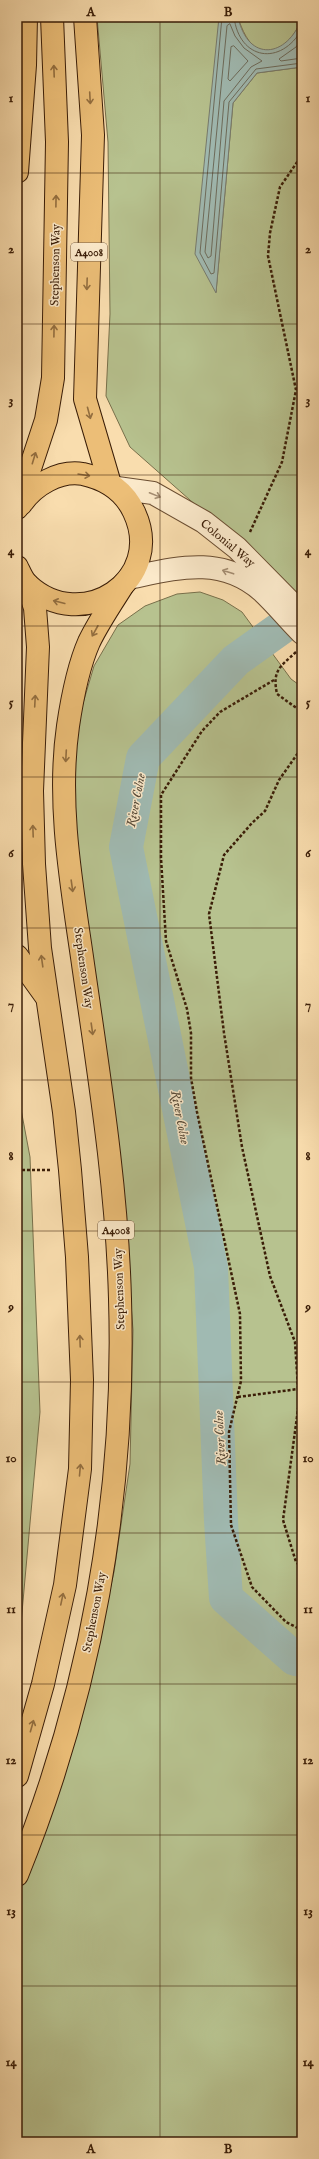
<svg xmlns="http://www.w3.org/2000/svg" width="319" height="2159" viewBox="0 0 319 2159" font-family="'IM FELL English',serif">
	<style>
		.green { fill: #b7c28f; stroke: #78704b }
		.water { fill: #a0bab2; stroke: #777b6e }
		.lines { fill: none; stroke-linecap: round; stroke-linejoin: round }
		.shore { stroke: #6d6c5c; stroke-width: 1 }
		.river { stroke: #a0bab2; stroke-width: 34 }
		.tertiary-casing { stroke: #6a4d31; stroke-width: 24 }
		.primary-casing { stroke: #3a1d07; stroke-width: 24 }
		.path { stroke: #3a1d07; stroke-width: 2.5; stroke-dasharray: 3 2; stroke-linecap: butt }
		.tertiary { stroke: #fbe9ca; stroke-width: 22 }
		.primary { stroke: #ecbe77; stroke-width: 22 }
		.oneway { stroke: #936e3f }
		.oneway2 { stroke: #a48d72 }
		.grid { fill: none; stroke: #3a1d07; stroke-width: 1; stroke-opacity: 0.55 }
		.labels { text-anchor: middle; stroke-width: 3; stroke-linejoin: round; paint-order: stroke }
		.shield { fill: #fbe9ca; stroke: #745a42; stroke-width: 1 }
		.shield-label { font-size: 11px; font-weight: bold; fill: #3a1d07 }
		.street-label { font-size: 12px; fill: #3a1d07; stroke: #fbe9ca }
		.water-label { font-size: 13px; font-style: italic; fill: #594c3a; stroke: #fbe9ca }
		.neatline { fill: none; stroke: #3a1d07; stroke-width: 1.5 }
		.grid-label { font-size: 13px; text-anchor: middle; font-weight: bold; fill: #3a1d07 }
	</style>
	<rect width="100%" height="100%" fill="#f9ddae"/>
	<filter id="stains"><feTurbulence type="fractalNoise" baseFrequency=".005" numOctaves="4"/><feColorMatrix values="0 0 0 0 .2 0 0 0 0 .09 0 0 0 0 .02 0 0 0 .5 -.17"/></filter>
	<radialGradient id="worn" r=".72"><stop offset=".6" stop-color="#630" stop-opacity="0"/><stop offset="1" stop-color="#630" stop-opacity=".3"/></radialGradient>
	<!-- green -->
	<g class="green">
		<path d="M 97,17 L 219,17 L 216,292 L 233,103 L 257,73 L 302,67 L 302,599 L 130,447 L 106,396 L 110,314 L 108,142 Z"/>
		<path d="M 302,17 C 298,32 280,58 260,50 C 248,45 242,29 238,18 Z"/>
		<path d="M 200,592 L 223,600 L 242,612 L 291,679 L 302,687 L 302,2142 L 17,2142 L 17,1893 L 50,1810 L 82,1713 L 114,1572 L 130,1464 L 133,1330 L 121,1174 L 76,865 L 72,800 L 79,717 L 94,666 L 118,625 L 145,606 L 177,594 Z"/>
		<path d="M 17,1088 L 30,1157 L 40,1412 L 17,1668 Z"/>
	</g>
	<!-- water -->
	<path class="water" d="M 219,17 L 238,17 C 248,63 287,58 302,18 L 302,67 L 257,73 L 233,103 L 216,293 L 195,254 Z"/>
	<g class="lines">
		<!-- shore -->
		<g class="shore">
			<path d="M 222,17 L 200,253 L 211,274 L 214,273 L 229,102 L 256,69 L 302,63"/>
			<path d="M 234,17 C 239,60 281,67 302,29"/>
			<path d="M 230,24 L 235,36 L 244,48 L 262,61 L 251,67 L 224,101 L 211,256 L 208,258 L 205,252 L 227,26 Z"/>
			<path d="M 302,39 L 296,47 L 279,59 L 281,61 L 302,58"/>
			<path d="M 234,46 L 248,61 L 230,81 L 228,79 L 231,47 Z"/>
		</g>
		<!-- river -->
		<path class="river" d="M 302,613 L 236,660 L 143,758 L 126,847 L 211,1267 L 221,1521 L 226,1598 L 295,1659 L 302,1660"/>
		<defs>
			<g id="tertiary">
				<path d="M 117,488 L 153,493 L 204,522 L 237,548 L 302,614"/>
				<path d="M 129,578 C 177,568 221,555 262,591 C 276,604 289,620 302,633"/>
			</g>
			<g id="primary">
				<path d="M 85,17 L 93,135 L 85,399 L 110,484"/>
				<path d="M 17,172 L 25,65 L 26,17"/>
				<path d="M 17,508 L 46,420 L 53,378 L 57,142 L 52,17"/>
				<path d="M 17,567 C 20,573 23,581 28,585 C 82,635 166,580 134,512 C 124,490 106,479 83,474 C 59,470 34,485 21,504"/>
				<path d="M 17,956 L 45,995"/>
				<path d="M 17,1776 L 43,1684 L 65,1585 L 80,1469 L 82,1380 L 77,1257 L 70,1170 L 64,1112 L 40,948 L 34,864 L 32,791 L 38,647 L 35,608 L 27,584"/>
				<path d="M 17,1875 C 91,1693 126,1496 120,1299 C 117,1184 98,1070 82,957 C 71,881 57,802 68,726 C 72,699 78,667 89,642 C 98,623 111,604 123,585"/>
			</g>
		</defs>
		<!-- tertiary casing -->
		<use href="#tertiary" class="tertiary-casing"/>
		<!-- primary casing -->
		<use href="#primary" class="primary-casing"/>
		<!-- path -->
		<g class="path">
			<path d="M 250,532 L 282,462 L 296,390 L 268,256 L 270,233 L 280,187 L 302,155"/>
			<path d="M 296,652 C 280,667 272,670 277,694 L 302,712"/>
			<path d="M 274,680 L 220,712 L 202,731 L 161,795 L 161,858 L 166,941 L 187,1009 L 191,1033 L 191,1078 L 197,1112 L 240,1314 L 241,1381 L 229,1432 L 231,1525 L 252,1587 L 286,1622 L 302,1630"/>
			<path d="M 302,739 L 298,753 L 279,780 L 265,811 L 252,823 L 224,855 L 209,914 L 224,1033 L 242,1147 L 270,1276 L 295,1342 L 299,1402 L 283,1520 L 296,1562 L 302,1568"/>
			<path d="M 17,1170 L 50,1170"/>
			<path d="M 238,1397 L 298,1389"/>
		</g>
		<!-- tertiary -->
		<use href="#tertiary" class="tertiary"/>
		<!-- primary -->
		<use href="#primary" class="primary"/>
	</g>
	<!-- one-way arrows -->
	<defs><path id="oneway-shaft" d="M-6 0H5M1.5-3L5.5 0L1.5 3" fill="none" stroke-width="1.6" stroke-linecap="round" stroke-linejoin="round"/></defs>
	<g class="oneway">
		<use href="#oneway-shaft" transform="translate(54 71) rotate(-92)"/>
		<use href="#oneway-shaft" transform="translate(90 98) rotate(87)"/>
		<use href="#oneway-shaft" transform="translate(56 201) rotate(-89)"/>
		<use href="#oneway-shaft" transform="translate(87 284) rotate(92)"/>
		<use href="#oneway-shaft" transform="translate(54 331) rotate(-89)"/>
		<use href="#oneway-shaft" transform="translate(89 413) rotate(75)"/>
		<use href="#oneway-shaft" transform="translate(34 458) rotate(-73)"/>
		<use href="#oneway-shaft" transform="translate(84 475) rotate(9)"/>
		<use href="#oneway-shaft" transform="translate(59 602) rotate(-166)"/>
		<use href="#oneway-shaft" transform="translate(95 631) rotate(119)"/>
		<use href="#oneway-shaft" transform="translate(35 701) rotate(-87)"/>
		<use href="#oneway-shaft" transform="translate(66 756) rotate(93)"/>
		<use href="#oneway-shaft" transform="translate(33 831) rotate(-92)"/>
		<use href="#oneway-shaft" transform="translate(72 886) rotate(82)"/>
		<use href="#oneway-shaft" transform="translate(42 961) rotate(-98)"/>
		<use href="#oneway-shaft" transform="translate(92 1029) rotate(82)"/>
		<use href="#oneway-shaft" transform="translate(80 1341) rotate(-92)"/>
		<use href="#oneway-shaft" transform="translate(80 1470) rotate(-85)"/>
		<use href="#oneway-shaft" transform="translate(62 1599) rotate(-78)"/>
		<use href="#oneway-shaft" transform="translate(32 1726) rotate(-74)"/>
	</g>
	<g class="oneway2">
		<use href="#oneway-shaft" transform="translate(155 495) rotate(22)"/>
		<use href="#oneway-shaft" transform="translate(228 572) rotate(-162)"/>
	</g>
	<!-- grid -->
	<path class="grid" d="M 160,17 L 160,2142M 17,173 L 302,173M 17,324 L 302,324M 17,475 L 302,475M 17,626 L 302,626M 17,777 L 302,777M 17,928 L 302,928M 17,1080 L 302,1080M 17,1231 L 302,1231M 17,1382 L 302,1382M 17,1533 L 302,1533M 17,1684 L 302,1684M 17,1835 L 302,1835M 17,1986 L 302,1986"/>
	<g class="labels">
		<!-- shield labels -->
		<g class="shield">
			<rect x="71" y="243" width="36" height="18" rx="3"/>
			<rect x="98" y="1221" width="36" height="18" rx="3"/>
		</g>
		<g class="shield-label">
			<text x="89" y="256">A4008</text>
			<text x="116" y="1234">A4008</text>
		</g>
		<!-- street labels -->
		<g class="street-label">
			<text transform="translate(55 265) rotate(-89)" y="4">Stephenson Way</text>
			<text transform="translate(228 543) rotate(40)" y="4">Colonial Way</text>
			<text transform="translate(84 968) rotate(82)" y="4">Stephenson Way</text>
			<text transform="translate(119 1289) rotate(-92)" y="4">Stephenson Way</text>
			<text transform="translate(94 1612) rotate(-79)" y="4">Stephenson Way</text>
		</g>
		<!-- water labels -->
		<g class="water-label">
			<text transform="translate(135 800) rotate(-79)" y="5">River Colne</text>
			<text transform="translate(181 1117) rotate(79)" y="5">River Colne</text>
			<text transform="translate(219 1438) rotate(-93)" y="5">River Colne</text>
		</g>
	</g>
	<!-- margin -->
	<rect width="319" height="2159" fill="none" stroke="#f9ddae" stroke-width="44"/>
	<rect x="22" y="22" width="275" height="2115" class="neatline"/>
	<g class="grid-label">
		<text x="91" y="16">A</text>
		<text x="228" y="16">B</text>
		<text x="11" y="102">1</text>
		<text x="308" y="102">1</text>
		<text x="11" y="253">2</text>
		<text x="308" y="253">2</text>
		<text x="11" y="404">3</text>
		<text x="308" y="404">3</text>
		<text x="11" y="555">4</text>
		<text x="308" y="555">4</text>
		<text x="11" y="706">5</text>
		<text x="308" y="706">5</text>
		<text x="11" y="857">6</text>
		<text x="308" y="857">6</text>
		<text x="11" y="1009">7</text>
		<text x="308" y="1009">7</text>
		<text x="11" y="1160">8</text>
		<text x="308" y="1160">8</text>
		<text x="11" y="1311">9</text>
		<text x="308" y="1311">9</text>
		<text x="11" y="1462">10</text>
		<text x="308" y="1462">10</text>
		<text x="11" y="1613">11</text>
		<text x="308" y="1613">11</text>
		<text x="11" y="1764">12</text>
		<text x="308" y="1764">12</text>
		<text x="11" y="1915">13</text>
		<text x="308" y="1915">13</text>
		<text x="11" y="2066">14</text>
		<text x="308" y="2066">14</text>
		<text x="91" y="2153">A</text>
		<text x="228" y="2153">B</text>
	</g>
	<rect width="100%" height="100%" filter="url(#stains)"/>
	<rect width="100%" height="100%" fill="url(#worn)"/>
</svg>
